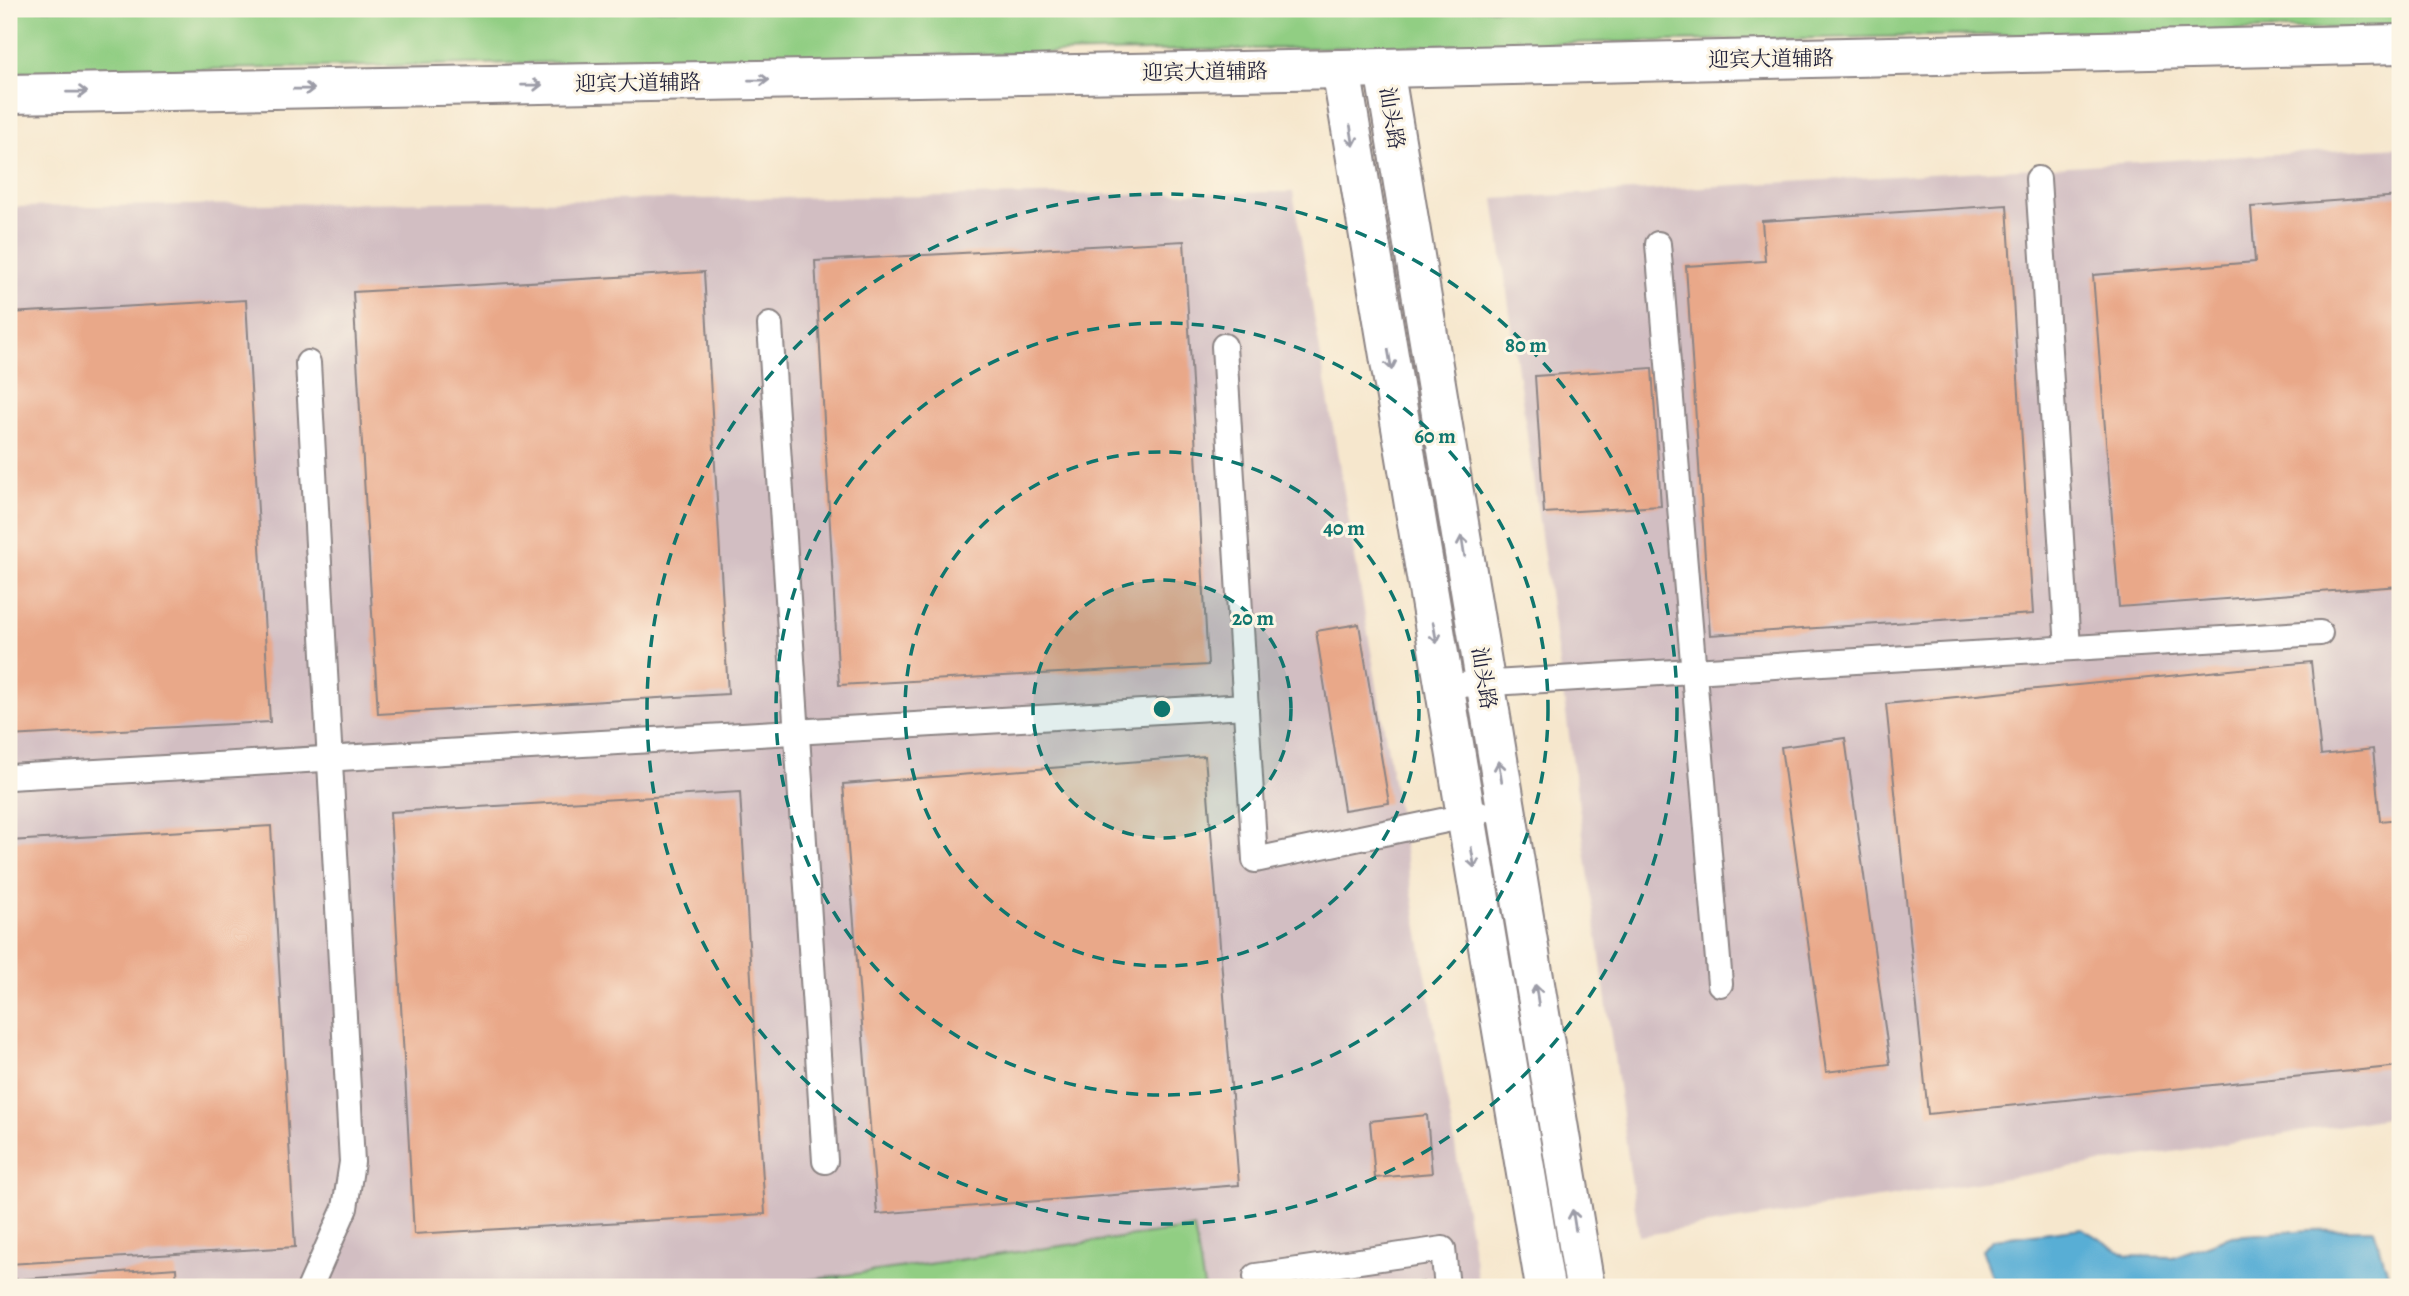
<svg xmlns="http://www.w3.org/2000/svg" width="2409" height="1296" viewBox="0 0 2409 1296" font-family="Alegreya,'Noto Serif SC',serif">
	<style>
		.industrial { fill: #d2bec2 }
		.green { fill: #91ce83; stroke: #5a785f; stroke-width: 2 }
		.forest { fill: #74b171; stroke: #4b6a56; stroke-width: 2 }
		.water { fill: #58aed5; stroke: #3d6888; stroke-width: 2 }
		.building { fill: #e9a889 }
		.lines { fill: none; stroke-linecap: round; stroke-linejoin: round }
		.lane-casing { stroke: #8c8484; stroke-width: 28 }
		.secondary-casing { stroke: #8c8484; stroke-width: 42 }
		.primary-casing { stroke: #8c8484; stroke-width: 42 }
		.lane { stroke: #fff; stroke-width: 24 }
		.secondary { stroke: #fff; stroke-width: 38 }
		.primary { stroke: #fff; stroke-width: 38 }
		.oneway { stroke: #9c9ca7 }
		.ring { fill: none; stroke: #0f766e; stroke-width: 3.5; stroke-dasharray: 12 9 }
		.labels { text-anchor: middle; stroke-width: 6; stroke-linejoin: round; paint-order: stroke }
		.street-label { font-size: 21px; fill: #22223b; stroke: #fcf5e5 }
		.centre { fill: #0f766e; stroke: #fcf5e5; stroke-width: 3.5 }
		.ring-label { font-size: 21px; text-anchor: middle; font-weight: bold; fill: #0f766e; stroke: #fcf5e5; stroke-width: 6; stroke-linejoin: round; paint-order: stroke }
	</style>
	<rect width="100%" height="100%" fill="#fcf5e5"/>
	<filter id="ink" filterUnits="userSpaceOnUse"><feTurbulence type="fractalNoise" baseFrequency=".0143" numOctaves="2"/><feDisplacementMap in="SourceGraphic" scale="14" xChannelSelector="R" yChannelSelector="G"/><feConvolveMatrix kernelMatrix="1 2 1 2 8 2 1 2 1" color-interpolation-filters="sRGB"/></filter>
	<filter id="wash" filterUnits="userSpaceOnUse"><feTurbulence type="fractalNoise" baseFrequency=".00686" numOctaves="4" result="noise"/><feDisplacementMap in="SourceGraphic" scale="28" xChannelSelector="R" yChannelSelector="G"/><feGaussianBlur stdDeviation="1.57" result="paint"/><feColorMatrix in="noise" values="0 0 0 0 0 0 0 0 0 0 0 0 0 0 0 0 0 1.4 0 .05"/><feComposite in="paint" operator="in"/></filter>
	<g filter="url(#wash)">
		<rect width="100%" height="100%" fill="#f6e7cd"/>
		<!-- industrial -->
		<g class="industrial">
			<path d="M 2400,147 L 2400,1116 L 1639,1236 L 1494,199 Z"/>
			<path d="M 1293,192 L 1479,1287 L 9,1287 L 9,207 Z"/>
		</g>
		<!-- green -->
		<g class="green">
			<path d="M 9,9 L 2400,9 L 2400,27 L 9,73 Z"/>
			<path d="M 1194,1228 L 1204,1287 L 841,1287 L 839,1276 Z"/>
		</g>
		<!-- forest -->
		<path class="forest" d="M 839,1276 L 841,1287 L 753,1287 Z"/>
		<!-- water -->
		<path class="water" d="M 2082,1228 L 2127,1256 L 2173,1257 L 2232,1236 L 2309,1230 L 2374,1229 L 2392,1287 L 1996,1287 L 1982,1249 L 1994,1239 Z"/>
		<g id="blocks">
			<!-- building -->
			<g class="building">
				<path d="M 2400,196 L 2400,586 L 2119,607 L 2093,275 L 2255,262 L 2251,207 Z"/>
				<path d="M 2007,205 L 2033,614 L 1710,635 L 1686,266 L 1765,261 L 1762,221 Z"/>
				<path d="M 1184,241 L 1208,665 L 839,685 L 815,261 Z"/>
				<path d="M 704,272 L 728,694 L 378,714 L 353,292 Z"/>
				<path d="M 246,300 L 270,722 L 9,736 L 9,313 Z"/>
				<path d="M 1652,368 L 1661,506 L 1544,513 L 1535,376 Z"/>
				<path d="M 1359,624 L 1389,803 L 1344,810 L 1316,631 Z"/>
				<path d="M 2311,662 L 2321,755 L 2373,749 L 2380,821 L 2400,819 L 2400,1066 L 1928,1114 L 1886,704 Z"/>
				<path d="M 1845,738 L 1890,1064 L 1826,1072 L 1781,747 Z"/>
				<path d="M 1205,756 L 1239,1185 L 877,1214 L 843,784 Z"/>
				<path d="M 740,792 L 765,1214 L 414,1234 L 390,812 Z"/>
				<path d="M 271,826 L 295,1247 L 9,1264 L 9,841 Z"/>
				<path d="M 1427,1115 L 1432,1173 L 1375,1178 L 1370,1121 Z"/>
				<path d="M 176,1268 L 177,1287 L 9,1287 L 9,1280 Z"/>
				<path d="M 1423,1282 L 1424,1287 L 1398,1287 L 1398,1286 Z"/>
			</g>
		</g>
	</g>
	<g filter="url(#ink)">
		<use href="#blocks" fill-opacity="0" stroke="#8c8484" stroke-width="2"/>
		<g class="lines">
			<defs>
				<g id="lane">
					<path d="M 2038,179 L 2068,648"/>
					<path d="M 1658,244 L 1720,984"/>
					<path d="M 770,325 L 825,1161"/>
					<path d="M 1224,346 L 1255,860 L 1480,813"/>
					<path d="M 308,363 L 352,1162 L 345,1208 L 310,1287"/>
					<path d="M 1444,686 L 2320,633"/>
					<path d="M 9,777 L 1246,706"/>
					<path d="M 1257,1287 L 1256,1276 L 1443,1249 L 1447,1287"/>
				</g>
				<g id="secondary">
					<path d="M 1384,68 L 1585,1287"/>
					<path d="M 1341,69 L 1545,1287"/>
				</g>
				<path id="primary" d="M 9,94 L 1341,69 L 2400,44"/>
			</defs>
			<!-- lane casing -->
			<use href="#lane" class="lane-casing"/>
			<!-- secondary casing -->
			<use href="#secondary" class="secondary-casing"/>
			<!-- primary casing -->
			<use href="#primary" class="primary-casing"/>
			<!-- lane -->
			<use href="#lane" class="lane"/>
			<!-- secondary -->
			<use href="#secondary" class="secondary"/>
			<!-- primary -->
			<use href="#primary" class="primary"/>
		</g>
		<!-- one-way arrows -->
		<defs><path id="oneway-shaft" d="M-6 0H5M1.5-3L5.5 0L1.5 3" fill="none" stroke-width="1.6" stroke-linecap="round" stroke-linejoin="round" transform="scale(1.75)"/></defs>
		<g class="oneway">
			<use href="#oneway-shaft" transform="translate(759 80) rotate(-1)"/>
			<use href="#oneway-shaft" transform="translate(532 85) rotate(-1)"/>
			<use href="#oneway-shaft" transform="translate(304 89) rotate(-1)"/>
			<use href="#oneway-shaft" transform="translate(77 92) rotate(-1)"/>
			<use href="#oneway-shaft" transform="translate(1352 136) rotate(81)"/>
			<use href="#oneway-shaft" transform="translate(1390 360) rotate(80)"/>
			<use href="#oneway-shaft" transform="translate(1463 546) rotate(-99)"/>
			<use href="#oneway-shaft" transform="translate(1435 633) rotate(80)"/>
			<use href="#oneway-shaft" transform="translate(1500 771) rotate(-99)"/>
			<use href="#oneway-shaft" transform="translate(1473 858) rotate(80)"/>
			<use href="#oneway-shaft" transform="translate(1537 995) rotate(-99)"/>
			<use href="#oneway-shaft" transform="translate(1574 1220) rotate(-99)"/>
		</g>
	</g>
	<!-- distance rings -->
	<circle cx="1162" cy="709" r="129" fill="#0f766e" fill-opacity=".12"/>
	<g class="ring">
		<circle cx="1162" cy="709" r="129"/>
		<circle cx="1162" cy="709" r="257"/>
		<circle cx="1162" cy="709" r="386"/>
		<circle cx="1162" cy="709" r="515"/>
	</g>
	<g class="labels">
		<!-- street labels -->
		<g class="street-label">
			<text transform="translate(1771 59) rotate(-1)" y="7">迎宾大道辅路</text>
			<text transform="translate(1205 72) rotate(-1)" y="7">迎宾大道辅路</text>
			<text transform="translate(638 83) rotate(-1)" y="7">迎宾大道辅路</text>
			<text transform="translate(1392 118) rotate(81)" y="7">汕头路</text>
			<text transform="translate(1484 678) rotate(81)" y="7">汕头路</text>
		</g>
	</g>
	<circle cx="1162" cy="709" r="10" class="centre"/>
	<g class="ring-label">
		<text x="1526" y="352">80 m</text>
		<text x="1435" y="443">60 m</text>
		<text x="1344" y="535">40 m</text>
		<text x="1253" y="625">20 m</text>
	</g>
	<!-- margin -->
	<rect width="2409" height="1296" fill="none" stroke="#fcf5e5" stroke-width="35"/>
</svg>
